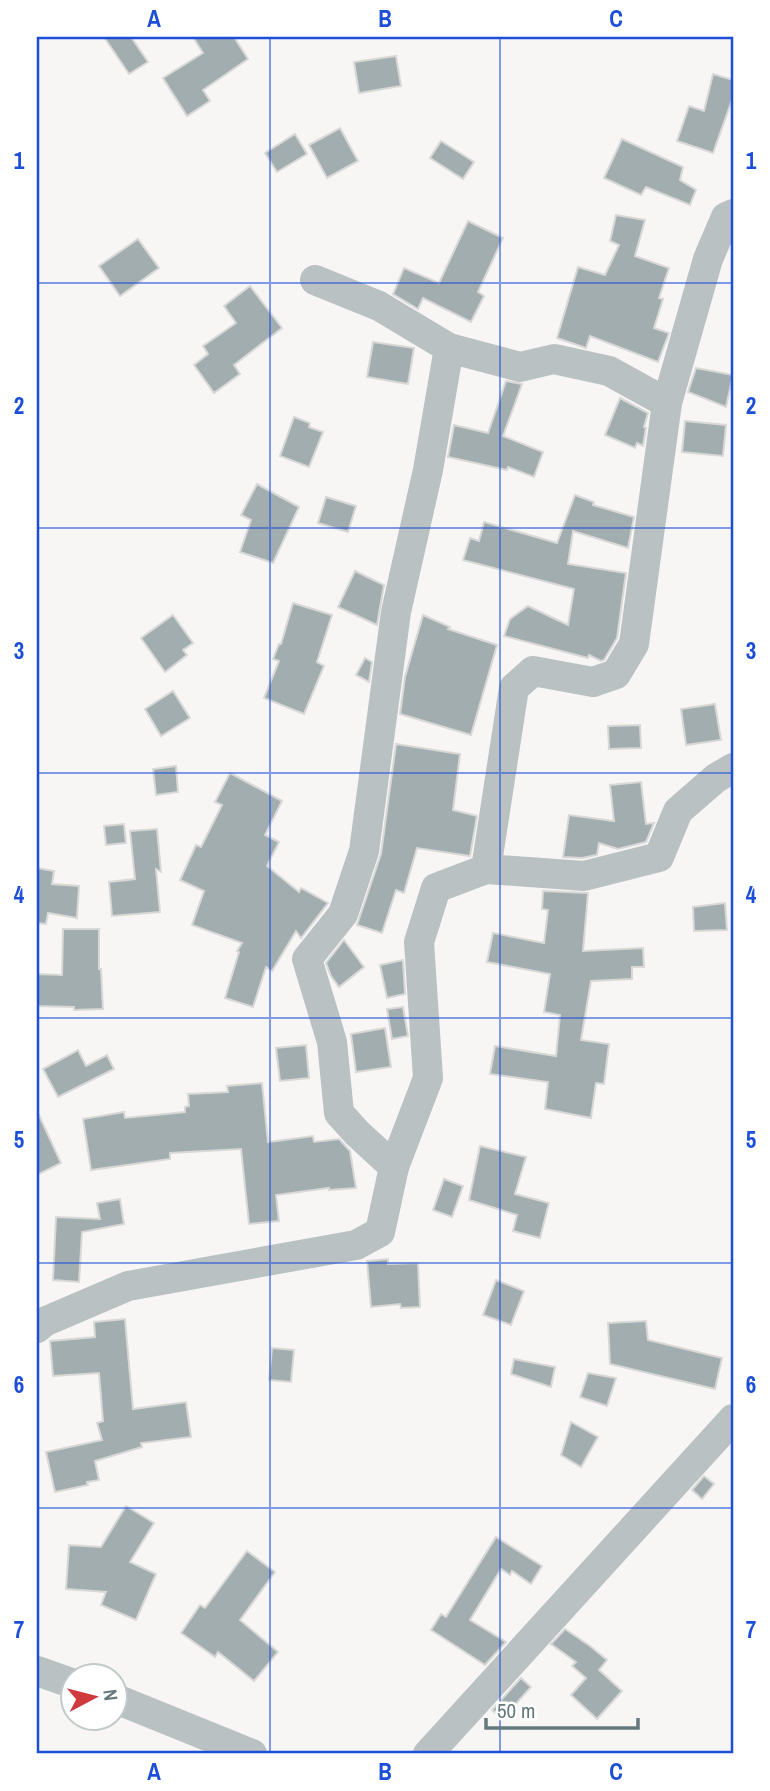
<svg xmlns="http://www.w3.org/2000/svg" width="770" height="1791" viewBox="0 0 770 1791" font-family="'Archivo Narrow',sans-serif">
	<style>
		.building { fill: #a2adaf; stroke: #d8d8d7; stroke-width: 2 }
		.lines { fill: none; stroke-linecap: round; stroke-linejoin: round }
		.minor { stroke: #bac1c2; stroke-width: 30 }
		.grid { fill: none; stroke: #1d4ed8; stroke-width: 2; stroke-opacity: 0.55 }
		.neatline { fill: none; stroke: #1d4ed8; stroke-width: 2.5 }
		.grid-label { font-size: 23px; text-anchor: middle; font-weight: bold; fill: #1d4ed8 }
	</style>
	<rect width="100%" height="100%" fill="#f7f6f4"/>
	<!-- building -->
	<g class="building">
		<path d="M 104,37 L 131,37 L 148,62 L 129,74 Z"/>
		<path d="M 193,37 L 234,37 L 248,59 L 203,90 L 210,101 L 187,116 L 163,78 L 203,53 Z"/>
		<path d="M 396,56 L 401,86 L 359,93 L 354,62 Z"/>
		<path d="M 713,74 L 733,80 L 733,97 L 713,153 L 677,141 L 689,106 L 704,111 Z"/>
		<path d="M 340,128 L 358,161 L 327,178 L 309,145 Z"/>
		<path d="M 295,134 L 307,154 L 277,172 L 265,153 Z"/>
		<path d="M 622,139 L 683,167 L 680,180 L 696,190 L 690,205 L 646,187 L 641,195 L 604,178 Z"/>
		<path d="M 441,141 L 474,162 L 463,179 L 430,158 Z"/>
		<path d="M 616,215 L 645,220 L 635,256 L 669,268 L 659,298 L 663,299 L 654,328 L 669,333 L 658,362 L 590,336 L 586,348 L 557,338 L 578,267 L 605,275 L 619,245 L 610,241 Z"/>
		<path d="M 468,221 L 503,238 L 478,292 L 484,296 L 471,322 L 423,298 L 418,309 L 393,294 L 404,268 L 439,283 Z"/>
		<path d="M 138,239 L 159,268 L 120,296 L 99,266 Z"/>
		<path d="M 250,286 L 282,328 L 234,365 L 240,374 L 214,393 L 194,365 L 208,354 L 203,346 L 236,323 L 224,306 Z"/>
		<path d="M 373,342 L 414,348 L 408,384 L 367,377 Z"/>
		<path d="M 696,368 L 733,375 L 726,407 L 688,392 Z"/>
		<path d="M 506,381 L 522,384 L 503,436 L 543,452 L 534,477 L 508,467 L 507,470 L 448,457 L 454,425 L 488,433 Z"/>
		<path d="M 620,398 L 648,413 L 644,427 L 646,428 L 643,446 L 637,443 L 635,448 L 605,435 Z"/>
		<path d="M 294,417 L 310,423 L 309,427 L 323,432 L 309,467 L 280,456 Z"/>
		<path d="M 685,421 L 726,425 L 723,456 L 682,452 Z"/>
		<path d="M 257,484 L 299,507 L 273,563 L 240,552 L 251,520 L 241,515 Z"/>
		<path d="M 575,495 L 594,502 L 593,505 L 634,517 L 628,548 L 573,531 L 568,564 L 626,573 L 617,638 L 604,660 L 601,661 L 589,655 L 588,658 L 504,636 L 510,619 L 528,606 L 568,625 L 574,589 L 463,560 L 470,538 L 479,541 L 484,522 L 557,543 Z"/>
		<path d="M 326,497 L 356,506 L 348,532 L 318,523 Z"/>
		<path d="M 355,571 L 384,585 L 377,625 L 338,607 Z"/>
		<path d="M 293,603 L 332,615 L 317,662 L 324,666 L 304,714 L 264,698 L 279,661 L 273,659 L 279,644 L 281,644 Z"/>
		<path d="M 173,615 L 193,643 L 183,650 L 187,655 L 165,672 L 141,638 Z"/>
		<path d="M 423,615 L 450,627 L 448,629 L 497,645 L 471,735 L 400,714 L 405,677 Z"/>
		<path d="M 365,658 L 372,662 L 369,682 L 356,675 Z"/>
		<path d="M 173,691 L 190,718 L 161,736 L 145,709 Z"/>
		<path d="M 715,704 L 721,740 L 686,745 L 681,709 Z"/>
		<path d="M 640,725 L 641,748 L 609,749 L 608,726 Z"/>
		<path d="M 396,744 L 460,754 L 453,810 L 477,816 L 470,856 L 417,848 L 404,893 L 396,890 L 382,933 L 357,925 L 381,854 Z"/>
		<path d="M 176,766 L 178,792 L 156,795 L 153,769 Z"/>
		<path d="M 230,773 L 282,801 L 265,835 L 279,842 L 267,866 L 299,892 L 301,888 L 328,903 L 301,938 L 296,931 L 272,971 L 266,967 L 253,1007 L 225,998 L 239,952 L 237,951 L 242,943 L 192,925 L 204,891 L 180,880 L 196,845 L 201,847 L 222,805 L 215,802 Z"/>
		<path d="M 641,782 L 646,824 L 654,823 L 646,842 L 618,849 L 599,843 L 597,855 L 582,858 L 563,857 L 569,815 L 614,821 L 610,785 Z"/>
		<path d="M 124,824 L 126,843 L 106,845 L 104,826 Z"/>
		<path d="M 157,829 L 161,872 L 156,869 L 160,912 L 112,916 L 109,882 L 135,879 L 130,831 Z"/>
		<path d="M 37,868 L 54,871 L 52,884 L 79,886 L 77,918 L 48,913 L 46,924 L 37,923 Z"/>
		<path d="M 543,891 L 588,893 L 583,951 L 643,948 L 644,967 L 632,967 L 632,979 L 591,981 L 581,1040 L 609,1044 L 604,1084 L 596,1083 L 591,1118 L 545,1109 L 548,1082 L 490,1074 L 495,1046 L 556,1056 L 560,1015 L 544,1012 L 550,974 L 487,962 L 493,933 L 544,943 L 548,910 L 542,909 Z"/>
		<path d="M 725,903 L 727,930 L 694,931 L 693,907 Z"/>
		<path d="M 63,929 L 99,929 L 99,969 L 101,969 L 103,1009 L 74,1010 L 74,1007 L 37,1006 L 37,974 L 62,975 Z"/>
		<path d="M 344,940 L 364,967 L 339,987 L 331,976 L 326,963 Z"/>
		<path d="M 403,960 L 405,994 L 387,998 L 380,965 Z"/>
		<path d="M 403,1007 L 408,1036 L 392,1039 L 387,1009 Z"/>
		<path d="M 385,1028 L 391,1067 L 356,1072 L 351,1034 Z"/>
		<path d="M 306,1045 L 309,1078 L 280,1081 L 276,1048 Z"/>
		<path d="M 78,1050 L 86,1066 L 107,1055 L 114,1069 L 58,1097 L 43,1069 Z"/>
		<path d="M 262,1083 L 268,1142 L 313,1136 L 314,1142 L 339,1139 L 350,1151 L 356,1188 L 329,1190 L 329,1188 L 276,1195 L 279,1221 L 249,1224 L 241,1149 L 170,1153 L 170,1159 L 91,1170 L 83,1119 L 124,1112 L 125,1118 L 185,1112 L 185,1107 L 189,1106 L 188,1094 L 228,1092 L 227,1086 Z"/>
		<path d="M 37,1111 L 61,1163 L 37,1175 Z"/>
		<path d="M 480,1146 L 526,1157 L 515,1194 L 549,1203 L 540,1238 L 513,1231 L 517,1215 L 469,1200 Z"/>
		<path d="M 444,1179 L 463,1186 L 452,1217 L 433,1210 Z"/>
		<path d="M 120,1199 L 124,1224 L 82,1232 L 79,1282 L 53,1280 L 56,1217 L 100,1219 L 97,1203 Z"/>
		<path d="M 388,1259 L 388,1264 L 418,1263 L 420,1307 L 401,1308 L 400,1304 L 371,1307 L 367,1261 Z"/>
		<path d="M 496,1280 L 524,1291 L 511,1325 L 483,1315 Z"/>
		<path d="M 125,1319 L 133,1409 L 186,1402 L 191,1437 L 141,1443 L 142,1447 L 95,1461 L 99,1480 L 87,1482 L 88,1485 L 55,1492 L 46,1452 L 102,1440 L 97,1423 L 103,1421 L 99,1373 L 53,1376 L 50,1341 L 95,1337 L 94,1322 Z"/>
		<path d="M 646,1321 L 648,1340 L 722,1358 L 715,1389 L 610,1364 L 608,1323 Z"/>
		<path d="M 272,1348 L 294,1350 L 291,1382 L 269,1380 Z"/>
		<path d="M 514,1359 L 555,1367 L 551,1387 L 511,1374 Z"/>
		<path d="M 588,1373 L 616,1378 L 607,1406 L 580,1397 Z"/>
		<path d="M 571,1422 L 598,1437 L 581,1467 L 561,1455 Z"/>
		<path d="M 704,1476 L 714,1484 L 702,1499 L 692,1490 Z"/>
		<path d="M 126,1506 L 154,1523 L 130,1562 L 156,1574 L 136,1620 L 101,1605 L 106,1592 L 66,1589 L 69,1545 L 101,1547 Z"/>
		<path d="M 496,1537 L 542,1566 L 531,1584 L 512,1571 L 510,1575 L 501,1569 L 470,1620 L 506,1642 L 485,1665 L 431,1630 L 441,1614 L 446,1617 Z"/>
		<path d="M 247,1551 L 275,1572 L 240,1620 L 278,1652 L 254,1681 L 218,1652 L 215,1657 L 181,1633 L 200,1605 L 205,1608 Z"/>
		<path d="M 565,1629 L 590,1646 L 607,1660 L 599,1670 L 622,1691 L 597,1719 L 571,1695 L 586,1678 L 572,1666 L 576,1662 L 551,1644 Z"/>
		<path d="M 521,1678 L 531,1687 L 502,1719 L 492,1710 Z"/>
	</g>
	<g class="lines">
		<!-- minor -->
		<g class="minor">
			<path d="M 315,280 L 379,306 L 449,348 L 520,367 L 554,359 L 609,371 L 667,403"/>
			<path d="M 486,869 L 584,876 L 659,857 L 678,811 L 716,778 L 733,768"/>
			<path d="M 394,1167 L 357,1133 L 339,1113 L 332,1042 L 307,959 L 343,914 L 364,851 L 396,612 L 428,470 L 449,348"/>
			<path d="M 37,1328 L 44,1322 L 128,1286 L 356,1245 L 380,1232 L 394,1167 L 428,1078 L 419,942 L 436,888 L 486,869 L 514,688 L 533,671 L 593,682 L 616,674 L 634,644 L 667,403 L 708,259 L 726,217 L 733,214"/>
			<path d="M 37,1671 L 74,1684"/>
			<path d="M 116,1699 L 252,1754"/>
			<path d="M 428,1754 L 733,1419"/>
		</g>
	</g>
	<!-- grid -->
	<path class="grid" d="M 270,37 L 270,1754M 500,37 L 500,1754M 37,283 L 733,283M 37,528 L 733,528M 37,773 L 733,773M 37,1018 L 733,1018M 37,1263 L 733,1263M 37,1508 L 733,1508"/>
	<!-- border -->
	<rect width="770" height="1791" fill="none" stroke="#ffffff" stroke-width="77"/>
	<!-- north arrow -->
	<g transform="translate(94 1697) rotate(83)"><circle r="33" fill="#ffffff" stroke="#c1c9cb" stroke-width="2"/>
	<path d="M0-5L12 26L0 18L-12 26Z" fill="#d03b40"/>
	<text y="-10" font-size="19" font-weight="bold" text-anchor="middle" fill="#65797c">N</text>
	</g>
	<!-- scale -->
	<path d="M486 1718v10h152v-10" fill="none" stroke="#65797c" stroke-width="3.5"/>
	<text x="497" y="1718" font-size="21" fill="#65797c" stroke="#ffffff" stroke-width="5" paint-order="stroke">50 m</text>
	<rect x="38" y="38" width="694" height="1714" class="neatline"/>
	<g class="grid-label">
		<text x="154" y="27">A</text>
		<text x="385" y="27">B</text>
		<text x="616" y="27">C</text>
		<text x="19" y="169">1</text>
		<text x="751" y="169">1</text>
		<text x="19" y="414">2</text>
		<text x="751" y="414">2</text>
		<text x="19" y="659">3</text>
		<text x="751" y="659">3</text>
		<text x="19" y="903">4</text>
		<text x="751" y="903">4</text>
		<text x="19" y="1148">5</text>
		<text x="751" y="1148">5</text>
		<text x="19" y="1393">6</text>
		<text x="751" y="1393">6</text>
		<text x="19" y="1638">7</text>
		<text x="751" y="1638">7</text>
		<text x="154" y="1780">A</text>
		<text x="385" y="1780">B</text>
		<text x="616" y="1780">C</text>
	</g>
</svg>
